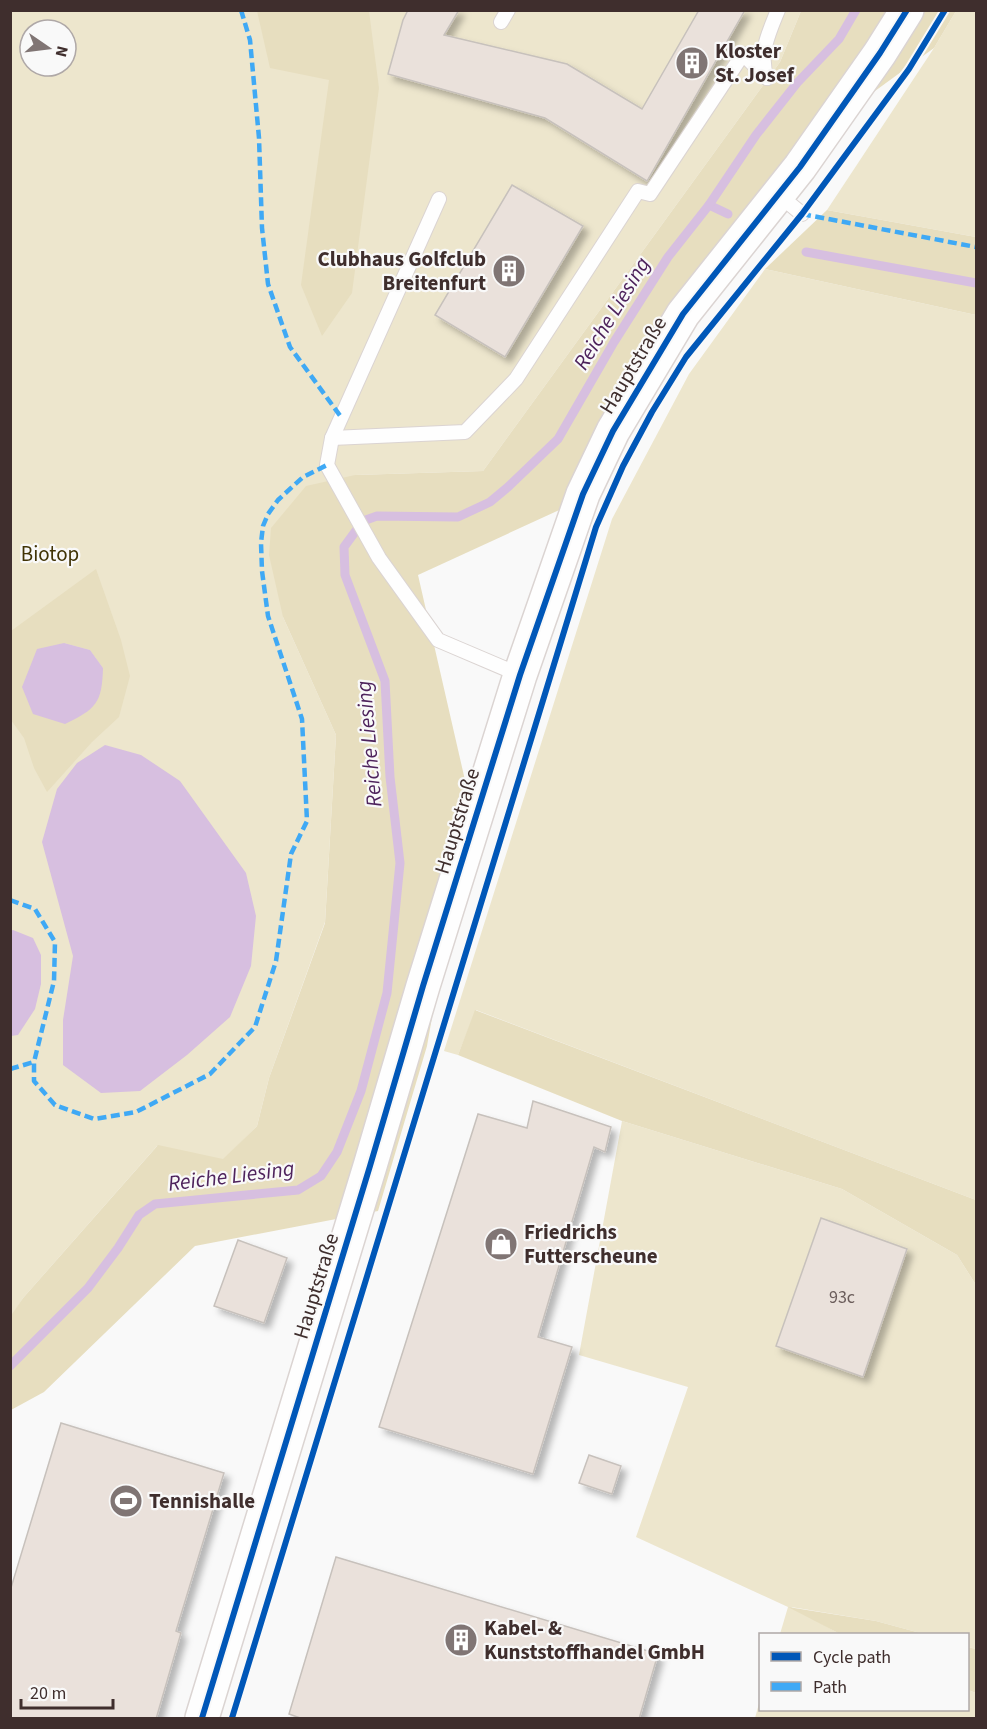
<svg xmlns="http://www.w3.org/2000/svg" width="987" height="1729" viewBox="0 0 987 1729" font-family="'Source Sans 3',sans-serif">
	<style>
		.green { fill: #ede6cd; fill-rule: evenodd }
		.forest { fill: #e7debf; fill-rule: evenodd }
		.water { fill: #d7bfe0 }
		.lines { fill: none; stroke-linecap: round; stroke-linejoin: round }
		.stream { stroke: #d7bfe0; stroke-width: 9 }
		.building { fill: #eae1db; stroke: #c7c1bc; stroke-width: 1.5; filter: url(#shadow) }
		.lane-casing { stroke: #dbd4d2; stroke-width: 16 }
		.secondary-casing { stroke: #dbd4d2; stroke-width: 36 }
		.lane { stroke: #fefefe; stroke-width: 14 }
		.secondary { stroke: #fefefe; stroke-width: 33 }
		.quiet { stroke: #3fa9f5; stroke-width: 4.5; stroke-dasharray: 9 4.5; stroke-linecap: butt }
		.cycleway-casing { stroke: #f9f9f9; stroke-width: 10 }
		.cycleway { stroke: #0057b8; stroke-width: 6 }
		.labels { text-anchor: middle; stroke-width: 4.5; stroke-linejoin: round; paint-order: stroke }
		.number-label { font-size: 18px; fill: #6a5c5a }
		.poi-label { font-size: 21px; font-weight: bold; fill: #3f2e2d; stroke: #f9f9f9; text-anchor: start }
		.street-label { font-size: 21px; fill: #3f2e2d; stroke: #f9f9f9 }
		.park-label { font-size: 21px; fill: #413406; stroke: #f9f9f9 }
		.water-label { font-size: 22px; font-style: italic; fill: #4e235c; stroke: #f9f9f9 }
	</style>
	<defs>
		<filter id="shadow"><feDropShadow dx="5.5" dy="5.5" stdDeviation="3" flood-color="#0004"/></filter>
	</defs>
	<rect width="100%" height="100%" fill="#f9f9f9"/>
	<!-- green -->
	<g class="green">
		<path d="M 10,11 L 801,11 L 780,62 L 483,471 L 355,475 L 283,617 L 336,735 L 325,922 L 269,1078 L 257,1126 L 223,1160 L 157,1146 L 23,1298 L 11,1317 ZM 30,30 L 66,30 L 66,66 L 30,66 Z"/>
		<path d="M 956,11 L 976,11 L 976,237 L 827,210 L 934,48 Z"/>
		<path d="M 765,269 L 976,315 L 976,1200 L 476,1010 L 458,1055 L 444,1051 L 612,519 L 689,374 Z"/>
		<path d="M 622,1121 L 842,1189 L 957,1255 L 976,1285 L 976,1649 L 968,1647 L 968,1634 L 924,1634 L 876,1621 L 791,1607 L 840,1634 L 780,1634 L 788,1607 L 636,1537 L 688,1387 L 579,1355 Z"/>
		<path d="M 968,1690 L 976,1693 L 975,1718 L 755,1718 L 760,1700 L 760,1710 L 968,1710 Z"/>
	</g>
	<!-- forest -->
	<g class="forest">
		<path d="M 257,11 L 369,11 L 379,88 L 352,293 L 322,336 L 301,285 L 329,80 L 270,68 Z"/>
		<path d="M 801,11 L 956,11 L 934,48 L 805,142 L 568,506 L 418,575 L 470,802 L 427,1046 L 378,1211 L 195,1246 L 44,1392 L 11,1410 L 10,1317 L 23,1298 L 158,1145 L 223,1159 L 257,1126 L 269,1078 L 325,923 L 336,735 L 283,617 L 269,555 L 271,528 L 306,486 L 355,475 L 483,471 L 780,62 Z"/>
		<path d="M 827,210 L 976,237 L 976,315 L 765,269 Z"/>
		<path d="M 96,569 L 121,640 L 130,676 L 119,717 L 92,742 L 47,792 L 34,768 L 24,738 L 11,720 L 11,631 ZM 64,643 L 90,650 L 103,668 Z"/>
		<path d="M 475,1010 L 976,1200 L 976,1285 L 957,1255 L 842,1189 L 622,1121 L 458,1055 Z"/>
		<path d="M 788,1607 L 876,1621 L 924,1634 L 840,1634 Z"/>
		<path d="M 968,1647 L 976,1649 L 976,1693 L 968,1690 Z"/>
	</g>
	<!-- water -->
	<g class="water">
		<path d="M 64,643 L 90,650 L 103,668 C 102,703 96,709 65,724 L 33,714 L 22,687 L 37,649 Z"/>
		<path d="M 105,745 L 141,755 L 180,781 L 246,873 L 256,916 L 251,966 L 230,1017 L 187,1055 L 140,1091 L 101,1093 L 63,1065 L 63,1020 L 73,956 L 42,842 L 57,789 L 77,763 Z"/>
		<path d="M 13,930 L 33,938 L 41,955 L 41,984 L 35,1009 L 18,1035 L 11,1036 L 10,931 Z"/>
	</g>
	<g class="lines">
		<!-- stream -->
		<g class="stream">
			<path d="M 709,205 L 728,214"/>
			<path d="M 806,252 L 976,283"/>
			<path d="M 10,1366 L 88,1288 L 118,1248 L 139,1215 L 155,1204 L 298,1190 L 321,1176 L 337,1152 L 361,1091 L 387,993 L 400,863 L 390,777 L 385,681 L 345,575 L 344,547 L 363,521 L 377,516 L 458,517 L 490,502 L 508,487 L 558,439 L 614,342 L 668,257 L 709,205 L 756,135 L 797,83 L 839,39 L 856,10"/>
		</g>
	</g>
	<!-- building -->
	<g class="building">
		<path d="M 408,10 L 459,10 L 444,35 L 567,64 L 642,109 L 699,10 L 745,10 L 647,181 L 545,118 L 388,74 L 403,20 Z"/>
		<path d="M 512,185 L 583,226 L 505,357 L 435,315 Z"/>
		<path d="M 533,1101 L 611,1127 L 605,1152 L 594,1147 L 538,1337 L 572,1347 L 533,1474 L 379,1427 L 478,1114 L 527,1128 Z"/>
		<path d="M 821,1218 L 907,1249 L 863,1377 L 776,1346 Z"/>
		<path d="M 238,1240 L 287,1258 L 264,1323 L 214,1306 Z"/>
		<path d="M 61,1423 L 224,1473 L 176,1631 L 181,1633 L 156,1719 L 10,1719 L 10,1591 Z"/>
		<path d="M 589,1455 L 621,1466 L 612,1494 L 579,1483 Z"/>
		<path d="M 336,1557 L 658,1654 L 639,1719 L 303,1719 L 289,1714 Z"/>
	</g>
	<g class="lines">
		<defs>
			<g id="lane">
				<path d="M 501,22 L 508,10"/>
				<path d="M 767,78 C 758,55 769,32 778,10"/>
				<path d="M 779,195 L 802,214"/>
				<path d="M 439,199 L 332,438 L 327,465 L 379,558 L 438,640 L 520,675"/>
				<path d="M 332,438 L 465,432 L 516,379 L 638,191 L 650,194 L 743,54 L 767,78"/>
			</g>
			<path id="secondary" d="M 202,1718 L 370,1166 L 423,986 L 520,675 L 583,494 L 613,431 L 683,314 L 800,167 L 880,53 L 907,10"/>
		</defs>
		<!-- lane casing -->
		<use href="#lane" class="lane-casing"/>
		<!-- secondary casing -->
		<use href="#secondary" class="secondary-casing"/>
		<!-- lane -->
		<use href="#lane" class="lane"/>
		<!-- secondary -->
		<use href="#secondary" class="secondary"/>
		<!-- quiet -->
		<g class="quiet">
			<path d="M 241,10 L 250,40 L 259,138 L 262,228 L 268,284 L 290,347 L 341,417"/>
			<path d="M 802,214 L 976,247"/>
			<path d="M 10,900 L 35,909 L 55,942 L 54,981 L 34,1062 L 34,1081 L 55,1105 L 94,1119 L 136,1112 L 210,1074 L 255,1027 L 276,961 L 291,854 L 307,821 L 302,719 L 268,616 L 262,571 L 261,543 L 263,526 L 268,514 L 278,500 L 303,477 L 327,465"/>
			<path d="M 10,1069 L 34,1062"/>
		</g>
		<defs>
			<g id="cycleway">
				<path d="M 202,1718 L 370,1166 L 423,986 L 520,675 L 583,494 L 613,431 L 683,314 L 800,167 L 880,53 L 907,10"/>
				<path d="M 232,1718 L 596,527 L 623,466 L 652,412 L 686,357 L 802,214 L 909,69 L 945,10"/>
			</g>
		</defs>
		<!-- cycleway casing -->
		<use href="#cycleway" class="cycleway-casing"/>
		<!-- cycleway -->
		<use href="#cycleway" class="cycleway"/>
	</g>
	<!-- icons -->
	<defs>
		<symbol id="building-disc" viewBox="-11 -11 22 22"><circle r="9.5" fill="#807574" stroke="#f9f9f9"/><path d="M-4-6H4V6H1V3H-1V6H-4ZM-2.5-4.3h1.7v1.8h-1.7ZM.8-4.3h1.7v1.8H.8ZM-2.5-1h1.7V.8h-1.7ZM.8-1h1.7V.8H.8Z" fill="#fff"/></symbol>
		<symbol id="shop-disc" viewBox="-11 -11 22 22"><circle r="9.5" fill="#807574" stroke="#f9f9f9"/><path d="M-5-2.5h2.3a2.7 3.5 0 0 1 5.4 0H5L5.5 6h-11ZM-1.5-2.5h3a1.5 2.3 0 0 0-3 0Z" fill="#fff"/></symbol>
		<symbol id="stadium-disc" viewBox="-11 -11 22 22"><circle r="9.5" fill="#807574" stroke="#f9f9f9"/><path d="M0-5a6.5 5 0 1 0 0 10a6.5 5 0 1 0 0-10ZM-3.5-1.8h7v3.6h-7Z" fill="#fff"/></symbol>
	</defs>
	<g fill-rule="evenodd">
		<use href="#building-disc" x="673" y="44" width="38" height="38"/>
		<use href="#building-disc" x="490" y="252" width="38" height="38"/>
		<use href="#shop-disc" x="482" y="1225" width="38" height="38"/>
		<use href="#stadium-disc" x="107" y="1482" width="38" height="38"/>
		<use href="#building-disc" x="442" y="1621" width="38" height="38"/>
	</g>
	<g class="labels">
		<!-- number labels -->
		<g class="number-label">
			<text x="842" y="1303">93c</text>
		</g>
		<!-- poi labels -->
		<g class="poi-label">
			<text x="715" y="58">Kloster<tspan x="715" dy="24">St. Josef</tspan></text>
			<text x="486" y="266" text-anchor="end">Clubhaus Golfclub<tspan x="486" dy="24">Breitenfurt</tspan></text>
			<text x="524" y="1239">Friedrichs<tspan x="524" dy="24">Futterscheune</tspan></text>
			<text x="149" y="1508">Tennishalle</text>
			<text x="484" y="1635">Kabel- &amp;<tspan x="484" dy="24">Kunststoffhandel GmbH</tspan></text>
		</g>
		<!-- street labels -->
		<g class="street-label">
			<text transform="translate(633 365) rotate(-59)" y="7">Hauptstraße</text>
			<text transform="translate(457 821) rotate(-73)" y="7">Hauptstraße</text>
			<text transform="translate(316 1286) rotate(-73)" y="7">Hauptstraße</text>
		</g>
		<!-- park labels -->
		<g class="park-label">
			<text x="50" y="561">Biotop</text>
		</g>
		<!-- water labels -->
		<g class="water-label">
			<text transform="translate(611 313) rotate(-59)" y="8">Reiche Liesing</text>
			<text transform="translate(368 744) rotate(-95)" y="8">Reiche Liesing</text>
			<text transform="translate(231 1175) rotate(-7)" y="8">Reiche Liesing</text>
		</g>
	</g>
	<!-- border -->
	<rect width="987" height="1729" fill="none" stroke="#3f2e2d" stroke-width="24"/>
	<!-- legend -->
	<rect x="759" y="1633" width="210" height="78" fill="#f9f9f9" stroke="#afa8a7" stroke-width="1.5"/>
	<rect x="771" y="1652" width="30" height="9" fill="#0057b8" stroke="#afa8a7" stroke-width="1.5"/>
	<text x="813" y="1663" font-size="18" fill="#3f2e2d">Cycle path</text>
	<rect x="771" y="1682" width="30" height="9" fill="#3fa9f5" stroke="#afa8a7" stroke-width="1.5"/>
	<text x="813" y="1693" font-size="18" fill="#3f2e2d">Path</text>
	<!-- north arrow -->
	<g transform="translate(48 48) rotate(104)"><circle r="28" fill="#f9f9f9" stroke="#afa8a7" stroke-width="1.5"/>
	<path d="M0-4.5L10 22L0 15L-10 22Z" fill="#807574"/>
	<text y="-9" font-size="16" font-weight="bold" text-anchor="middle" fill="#3f2e2d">N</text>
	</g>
	<!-- scale -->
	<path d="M21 1699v9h92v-9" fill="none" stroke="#3f2e2d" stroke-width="3"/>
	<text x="30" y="1699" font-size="18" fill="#3f2e2d" stroke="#f9f9f9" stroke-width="4.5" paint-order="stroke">20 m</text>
</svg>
